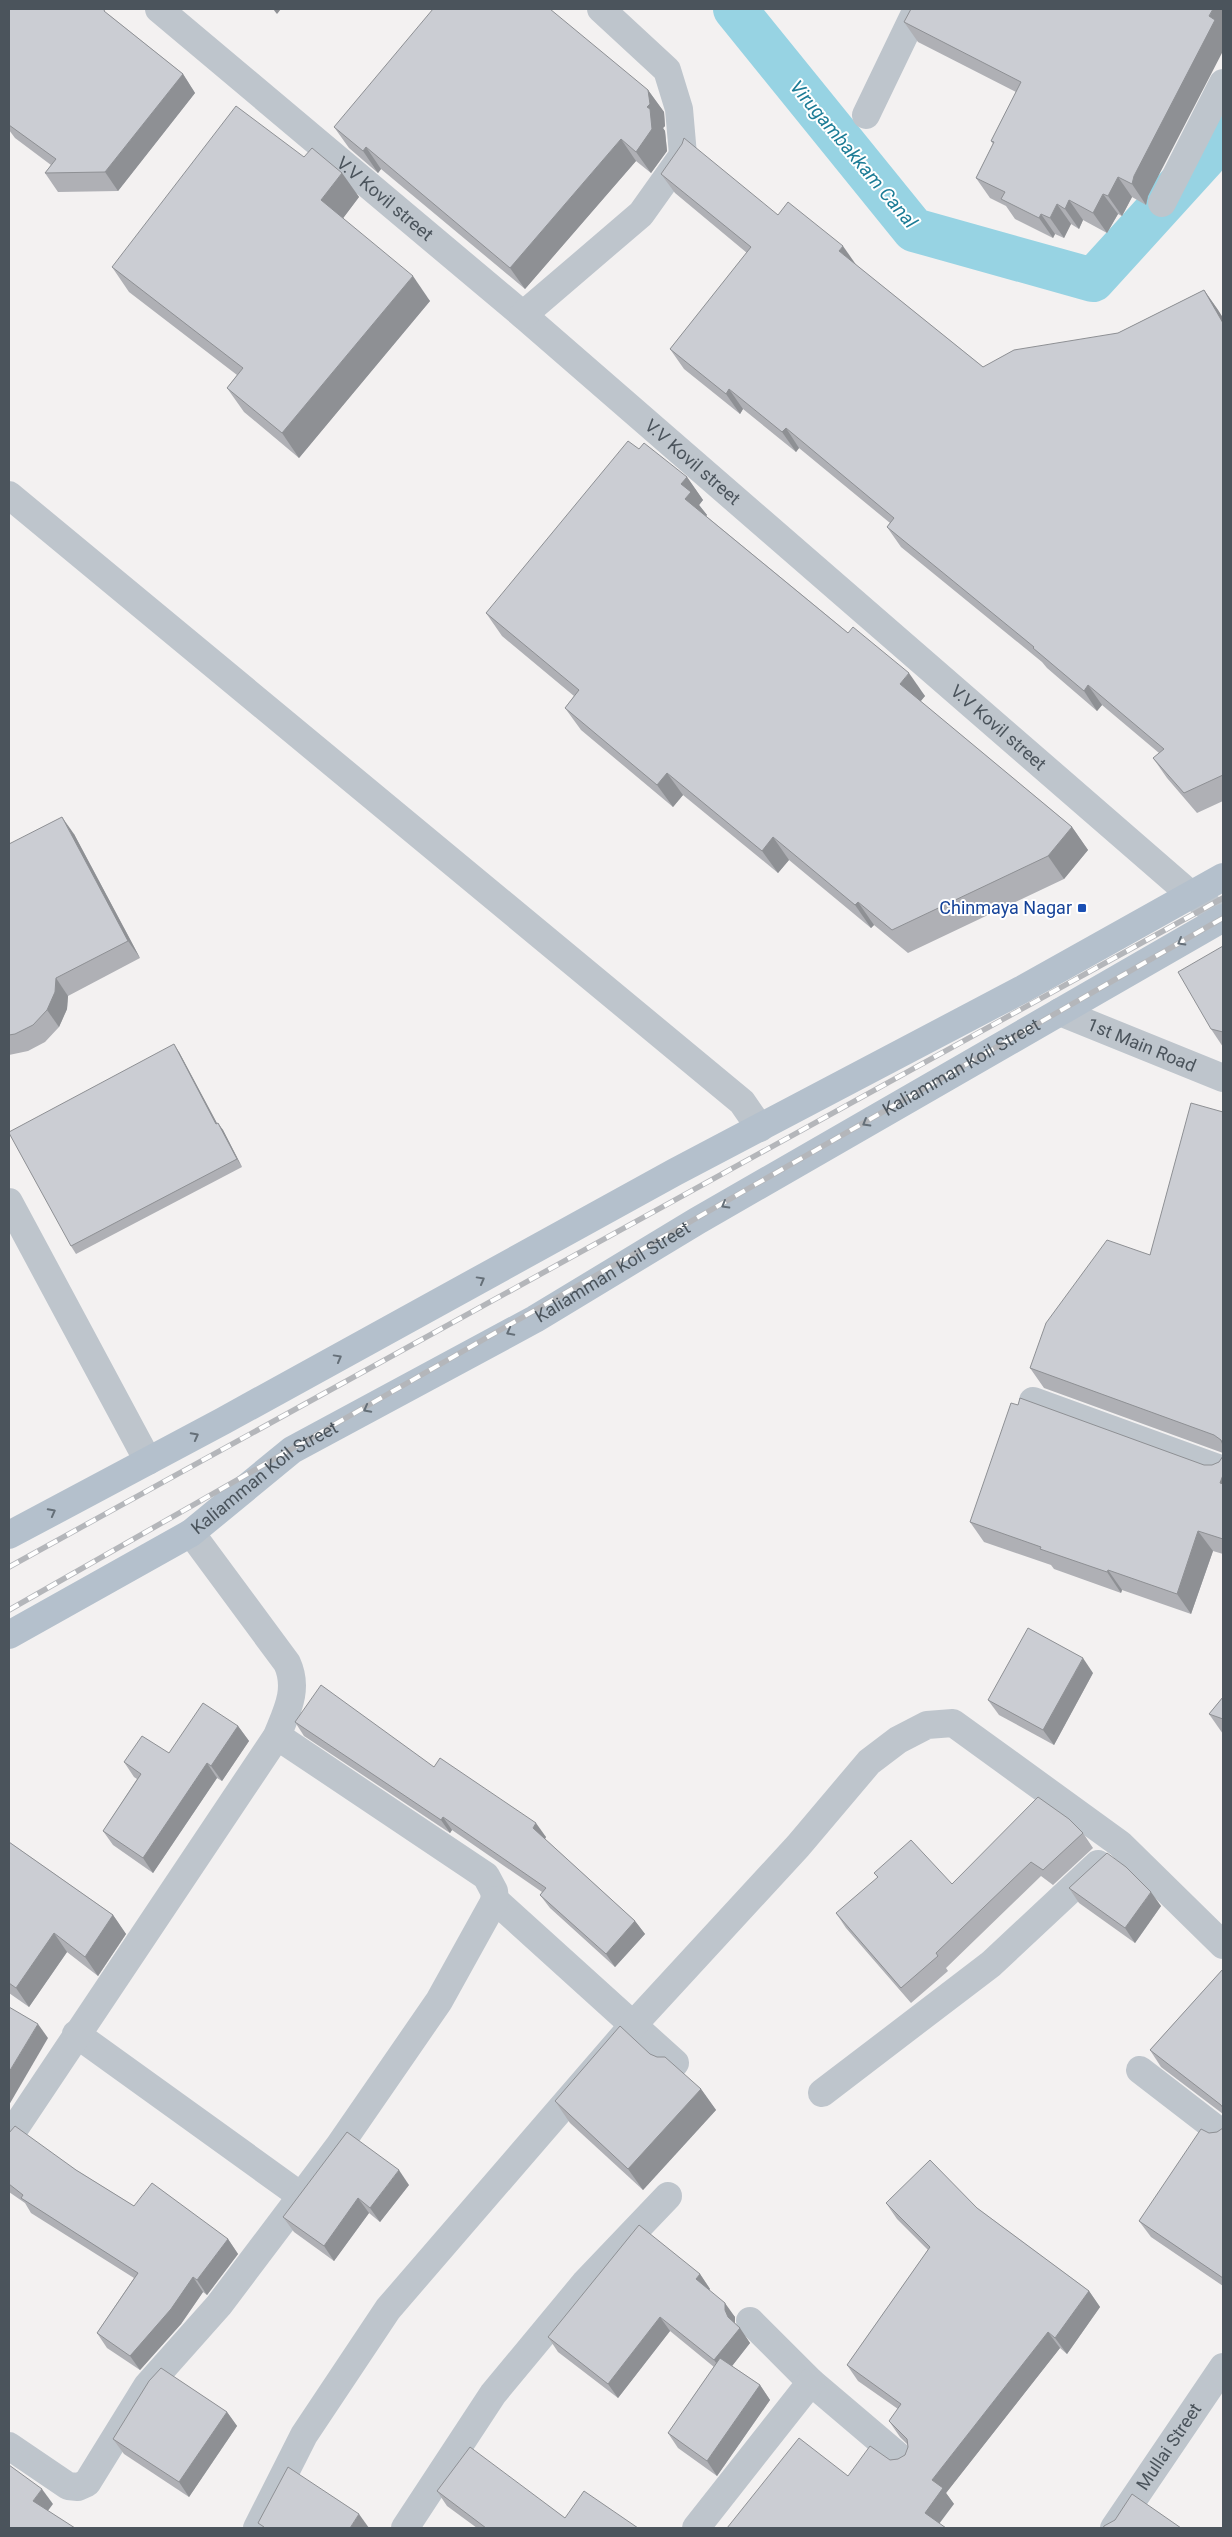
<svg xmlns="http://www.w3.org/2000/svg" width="1232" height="2537" viewBox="0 0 1232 2537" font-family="Roboto,sans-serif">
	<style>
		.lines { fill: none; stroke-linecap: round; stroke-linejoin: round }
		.canal { stroke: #97d3e3; stroke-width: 44 }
		.minor { stroke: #bec5cc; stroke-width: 28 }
		.major { stroke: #b4c0cc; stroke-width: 28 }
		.rail-casing { stroke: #b4b6ba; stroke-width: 5.5 }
		.rail { stroke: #fff; stroke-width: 4; stroke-dasharray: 11; stroke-linecap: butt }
		.wall { fill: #afb0b5 }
		.shaded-wall { fill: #8e9094 }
		.building { fill: #cbcdd3; stroke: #8e9094 }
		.oneway { stroke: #656f78 }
		.transit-dot { fill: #1a4fb4; stroke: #fff; stroke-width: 2 }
		.labels { text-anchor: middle; stroke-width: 4; stroke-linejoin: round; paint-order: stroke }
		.street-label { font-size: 18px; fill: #4b545c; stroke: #fff }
		.transit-label { font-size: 18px; fill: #164399; stroke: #fff; text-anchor: end }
		.water-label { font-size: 19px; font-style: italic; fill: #1c7c96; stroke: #fff }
	</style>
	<rect width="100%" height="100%" fill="#f3f1f1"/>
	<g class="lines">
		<!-- canal -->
		<path class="canal" d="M 735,9 L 914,230 L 1093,280 L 1204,158 L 1223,122"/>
		<!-- minor -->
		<g class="minor">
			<path id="s1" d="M 159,9 L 523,315 L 1190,894 L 1223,917"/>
			<path d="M 866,115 L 917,9"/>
			<path d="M 1162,203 L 1223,83"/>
			<path d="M 523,315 L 641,214 L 683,155 L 679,109 L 667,70 L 601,9"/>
			<path d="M 9,495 L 742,1102 L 760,1128"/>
			<path id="s2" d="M 1060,1012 L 1223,1078"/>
			<path d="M 9,1202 L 148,1461"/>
			<path d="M 1033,1401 L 1223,1470"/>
			<path d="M 277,1736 L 486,1876 L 494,1891 L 495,1900 L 675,2063"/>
			<path d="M 76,2034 L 301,2196"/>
			<path d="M 1140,2070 L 1223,2134"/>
			<path d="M 822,2093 L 991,1964 L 1098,1864"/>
			<path d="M 9,2137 L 277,1736 C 287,1711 299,1689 287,1663 L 191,1533"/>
			<path d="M 750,2321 L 811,2382 L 904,2461"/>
			<path d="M 9,2446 L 68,2486 L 78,2487 L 87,2483 L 147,2386 L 219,2305 L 339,2146 L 439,2001 L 495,1900"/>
			<path d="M 257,2528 L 304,2435 L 388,2309 L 634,2024 L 798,1846 L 869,1762 L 898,1740 L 927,1725 L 953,1723 L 1120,1844 L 1223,1945"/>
			<path d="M 405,2528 L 493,2394 L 585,2283 L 668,2196"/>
			<path d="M 696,2528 L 811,2382"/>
			<path id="s3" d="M 1114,2528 L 1223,2367"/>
		</g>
		<!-- major -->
		<g class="major">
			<path d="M 9,1535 L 223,1421 L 675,1172 L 1021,990 L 1223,877"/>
			<path id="s4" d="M 9,1635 L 191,1533 L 292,1450 L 535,1319 L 697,1221 L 1223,918"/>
		</g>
		<defs>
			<g id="rail">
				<path d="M 9,1567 L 1223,898"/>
				<path id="s5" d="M 9,1610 L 1223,918"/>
			</g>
		</defs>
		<!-- rail casing -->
		<use href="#rail" class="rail-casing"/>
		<!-- rail -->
		<use href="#rail" class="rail"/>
	</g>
	<!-- wall -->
	<g class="wall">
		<path d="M 9,9 L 109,15 L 183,74 L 195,93 L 118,191 L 58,192 L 45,173 L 51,165 L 15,138 L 9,130 Z"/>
		<path d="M 1223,9 L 1148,196 L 1146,205 L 1132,197 L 1122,216 L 1118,214 L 1107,233 L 1083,220 L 1079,229 L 1071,224 L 1064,238 L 1055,234 L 1053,238 L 1015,219 L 1006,206 L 990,198 L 976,178 L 993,144 L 991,141 L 1016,92 L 918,42 L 904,22 Z"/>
		<path d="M 648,90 L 664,112 L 665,126 L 663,128 L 665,131 L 667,151 L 651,173 L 636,161 L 525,289 L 381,169 L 378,173 L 349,148 L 334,127 Z"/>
		<path d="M 304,157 L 342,173 L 359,197 L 343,218 L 430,301 L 299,458 L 244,412 L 227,388 L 237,375 L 129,292 L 112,267 Z"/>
		<path d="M 661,174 L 778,215 L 856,265 L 983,367 L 1118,333 L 1204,290 L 1218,310 L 1223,318 L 1223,801 L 1197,813 L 1167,778 L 1153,758 L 1159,753 L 1102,705 L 1097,711 L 1047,668 L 1042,662 L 901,547 L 887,527 L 890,523 L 799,448 L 796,452 L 743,409 L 740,414 L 684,369 L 670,349 L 747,253 L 675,193 Z"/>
		<path d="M 639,449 L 687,477 L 703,500 L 699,505 L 707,515 L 706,516 L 925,696 L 920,701 L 1072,827 L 1088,850 L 1064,879 L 908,953 L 874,925 L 871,928 L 789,860 L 778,873 L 683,795 L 673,807 L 581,730 L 565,708 L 574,696 L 502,636 L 486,613 Z"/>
		<path d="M 74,834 L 140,958 L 68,996 L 67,1009 L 59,1027 L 45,1042 L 28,1051 L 9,1055 L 9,844 Z"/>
		<path d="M 1223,946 L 1223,1047 L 1211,1029 Z"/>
		<path d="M 179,1052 L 217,1123 L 223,1130 L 242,1167 L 76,1254 L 71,1246 Z"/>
		<path d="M 1223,1112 L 1223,1453 L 1044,1388 L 1030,1368 L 1150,1255 Z"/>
		<path d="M 1223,1456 L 1223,1554 L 1213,1551 L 1191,1614 L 1122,1590 L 1121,1593 L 1054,1569 L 1051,1565 L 984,1542 L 970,1522 L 1204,1465 L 1212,1465 L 1219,1462 Z"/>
		<path d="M 1093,1673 L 1054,1745 L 999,1715 L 988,1700 Z"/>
		<path d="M 1223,1697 L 1223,1734 L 1209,1714 Z"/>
		<path d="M 295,1722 L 434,1767 L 546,1837 L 545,1839 L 635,1921 L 645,1934 L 615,1967 L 550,1908 L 540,1895 L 542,1892 L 452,1830 L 450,1833 L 304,1736 Z"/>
		<path d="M 238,1726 L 249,1741 L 222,1781 L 217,1778 L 153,1873 L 113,1845 L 103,1831 L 137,1779 L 134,1777 L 124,1762 L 169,1753 Z"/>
		<path d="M 1083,1833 L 1093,1848 L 1053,1885 L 1041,1876 L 946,1968 L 948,1971 L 911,2003 L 846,1928 L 836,1913 L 878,1878 L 874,1873 L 952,1884 Z"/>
		<path d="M 9,1842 L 113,1915 L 126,1934 L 98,1976 L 67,1952 L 29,2007 L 9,1993 Z"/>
		<path d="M 1069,1888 L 1161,1906 L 1135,1943 L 1079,1903 Z"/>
		<path d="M 1223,1969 L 1223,2114 L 1161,2067 L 1150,2050 Z"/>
		<path d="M 650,2054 L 701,2089 L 716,2110 L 643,2190 L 570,2123 L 555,2101 Z"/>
		<path d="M 1223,2128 L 1223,2286 L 1151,2237 L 1139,2221 L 1209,2133 L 1217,2132 Z"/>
		<path d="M 9,2133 L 76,2170 L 134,2206 L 228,2239 L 238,2254 L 207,2295 L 203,2292 L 181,2324 L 140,2370 L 107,2348 L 97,2333 L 134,2278 L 31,2213 L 25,2203 L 9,2192 Z"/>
		<path d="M 409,2185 L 380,2222 L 369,2213 L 334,2261 L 294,2232 L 283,2217 Z"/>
		<path d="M 886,2203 L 977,2208 L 1089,2291 L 1100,2307 L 1067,2354 L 1060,2348 L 946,2493 L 954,2504 L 848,2476 L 890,2460 L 898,2459 L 905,2455 L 908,2447 L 908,2445 L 900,2437 L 889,2421 L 898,2409 L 858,2381 L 847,2365 L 928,2250 L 897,2219 Z"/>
		<path d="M 700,2274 L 710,2289 L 709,2290 L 735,2317 L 735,2323 L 750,2343 L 732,2366 L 760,2385 L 770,2400 L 717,2476 L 678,2448 L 668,2433 L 714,2367 L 670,2331 L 618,2398 L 558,2352 L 548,2337 Z"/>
		<path d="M 227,2412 L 237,2426 L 189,2497 L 124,2454 L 113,2439 Z"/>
		<path d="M 437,2491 L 565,2518 L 638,2528 L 477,2528 L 447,2506 Z"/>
	</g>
	<!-- shaded-wall -->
	<g class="shaded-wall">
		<path d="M 273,9 L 281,9 L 277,14 Z"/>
		<path d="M 1213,9 L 1223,9 L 1223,51 L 1148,196 L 1146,205 L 1132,184 L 1134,176 Z"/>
		<path d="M 183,74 L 195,93 L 118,191 L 105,172 Z"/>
		<path d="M 648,90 L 664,112 L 665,126 L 663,128 L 665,131 L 667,151 L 651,173 L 636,152 L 647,107 Z"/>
		<path d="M 621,139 L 636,161 L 525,289 L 510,268 Z"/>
		<path d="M 366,147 L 381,169 L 378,173 L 363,151 Z"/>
		<path d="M 342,173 L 359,197 L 338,225 L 321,200 Z"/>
		<path d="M 1118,177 L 1132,197 L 1122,216 L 1108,196 Z"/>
		<path d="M 1103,194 L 1118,214 L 1107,233 L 1093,213 Z"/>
		<path d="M 1069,200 L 1083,220 L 1079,229 L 1065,209 Z"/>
		<path d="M 1057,204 L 1071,224 L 1064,238 L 1050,218 Z"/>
		<path d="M 1041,214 L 1055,234 L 1053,238 L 1039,218 Z"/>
		<path d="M 843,246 L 857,266 L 839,251 Z"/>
		<path d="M 413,276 L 430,301 L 299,458 L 282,433 Z"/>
		<path d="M 1204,290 L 1218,310 L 1223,318 L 1223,323 Z"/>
		<path d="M 729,389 L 743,409 L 740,414 L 726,394 Z"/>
		<path d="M 786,428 L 799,448 L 796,452 L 782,432 Z"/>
		<path d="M 687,477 L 703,500 L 699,505 L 707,515 L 701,522 L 685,499 L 681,484 Z"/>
		<path d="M 909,673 L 925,696 L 916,707 L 900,684 Z"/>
		<path d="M 1088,685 L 1102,705 L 1097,711 L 1084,691 Z"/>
		<path d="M 667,773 L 683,795 L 673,807 L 657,785 Z"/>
		<path d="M 62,817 L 74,834 L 140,958 L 128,941 Z"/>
		<path d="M 1072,827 L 1088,850 L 1064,879 L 1048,856 Z"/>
		<path d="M 773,837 L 789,860 L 778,873 L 762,851 Z"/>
		<path d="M 858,902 L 874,925 L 871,928 L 855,905 Z"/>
		<path d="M 56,978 L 68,996 L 67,1009 L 59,1027 L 47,1010 Z"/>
		<path d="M 174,1044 L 179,1052 L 221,1131 L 216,1124 Z"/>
		<path d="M 218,1123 L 223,1130 L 242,1167 L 237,1159 Z"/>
		<path d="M 1223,1475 L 1223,1487 L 1220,1483 Z"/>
		<path d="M 1198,1531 L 1213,1551 L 1191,1614 L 1177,1594 Z"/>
		<path d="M 1108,1570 L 1122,1590 L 1121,1593 L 1107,1572 Z"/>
		<path d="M 1083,1658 L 1093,1673 L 1054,1745 L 1043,1730 Z"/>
		<path d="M 238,1726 L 249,1741 L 222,1781 L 211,1766 Z"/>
		<path d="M 207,1763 L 217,1778 L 153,1873 L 143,1858 Z"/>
		<path d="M 443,1817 L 452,1830 L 450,1833 L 441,1820 Z"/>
		<path d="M 536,1823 L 546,1837 L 543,1842 L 533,1828 Z"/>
		<path d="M 1151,1892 L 1161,1906 L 1135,1943 L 1125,1928 Z"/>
		<path d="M 113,1915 L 126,1934 L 98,1976 L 85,1957 Z"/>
		<path d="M 635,1921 L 645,1934 L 615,1967 L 606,1954 Z"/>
		<path d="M 54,1933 L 67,1952 L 29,2007 L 16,1988 Z"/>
		<path d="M 38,2024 L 48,2038 L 9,2105 L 9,2072 Z"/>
		<path d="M 701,2089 L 716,2110 L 643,2190 L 628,2169 Z"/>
		<path d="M 399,2170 L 409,2185 L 380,2222 L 370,2208 Z"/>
		<path d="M 358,2198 L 369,2213 L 334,2261 L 324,2246 Z"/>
		<path d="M 228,2239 L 238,2254 L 207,2295 L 197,2280 Z"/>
		<path d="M 700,2274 L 710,2289 L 706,2294 L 696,2279 Z"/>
		<path d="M 193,2277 L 203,2292 L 181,2324 L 140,2370 L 130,2356 Z"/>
		<path d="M 1089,2291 L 1100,2307 L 1067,2354 L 1055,2338 Z"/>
		<path d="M 725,2303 L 735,2317 L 735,2325 L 740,2328 L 750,2343 L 725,2375 L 714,2360 L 728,2317 L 725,2310 Z"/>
		<path d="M 660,2317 L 670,2331 L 618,2398 L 608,2384 Z"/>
		<path d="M 1048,2332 L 1060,2348 L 946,2493 L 954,2504 L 936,2528 L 925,2513 L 932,2480 Z"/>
		<path d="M 760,2385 L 770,2400 L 717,2476 L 707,2461 Z"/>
		<path d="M 227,2412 L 237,2426 L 189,2497 L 179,2482 Z"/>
		<path d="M 42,2489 L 53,2504 L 44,2516 L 33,2501 Z"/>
		<path d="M 359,2514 L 369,2528 L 350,2528 Z"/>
	</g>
	<!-- building -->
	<g class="building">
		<path d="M 9,9 L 105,9 L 104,11 L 183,74 L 105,172 L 45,173 L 56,159 L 9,125 Z"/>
		<path d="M 433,9 L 550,9 L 648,90 L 650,104 L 647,107 L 650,109 L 652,129 L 636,152 L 621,139 L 510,268 L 366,147 L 363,151 L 334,127 Z"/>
		<path d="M 911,9 L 1213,9 L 1209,16 L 1215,20 L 1134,176 L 1132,184 L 1118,177 L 1108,196 L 1103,194 L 1093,213 L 1069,200 L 1065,209 L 1057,204 L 1050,218 L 1041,214 L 1039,218 L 1001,199 L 1005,192 L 976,178 L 994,142 L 991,141 L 1021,82 L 904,22 Z"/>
		<path d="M 236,106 L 304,157 L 312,148 L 342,173 L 321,200 L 413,276 L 282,433 L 227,388 L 243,368 L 112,267 Z"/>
		<path d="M 684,138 L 778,215 L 788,202 L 843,246 L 839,251 L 983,367 L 1014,350 L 1118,333 L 1204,290 L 1223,323 L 1223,775 L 1184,793 L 1153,758 L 1164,749 L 1088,685 L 1084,691 L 1033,648 L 1034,647 L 887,527 L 894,518 L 786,428 L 782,432 L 729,389 L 726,394 L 670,349 L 751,247 L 661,174 L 682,144 Z"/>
		<path d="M 628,441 L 639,449 L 644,443 L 687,477 L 681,484 L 691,492 L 685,499 L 848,633 L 853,627 L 909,673 L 900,684 L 1072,827 L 1048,856 L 892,930 L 858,902 L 855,905 L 773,837 L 762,851 L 667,773 L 657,785 L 565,708 L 579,690 L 486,613 Z"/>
		<path d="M 62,817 L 128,941 L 56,978 L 55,992 L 47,1010 L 33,1025 L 15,1034 L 9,1035 L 9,844 Z"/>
		<path d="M 1223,946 L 1223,1032 L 1211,1029 L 1178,972 Z"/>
		<path d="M 174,1044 L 216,1124 L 218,1123 L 237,1159 L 71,1246 L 9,1133 L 9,1132 Z"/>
		<path d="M 1191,1103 L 1223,1112 L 1223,1445 L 1221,1440 L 1214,1435 L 1030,1368 L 1046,1323 L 1107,1240 L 1150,1255 Z"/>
		<path d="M 1020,1398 L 1204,1465 L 1212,1465 L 1219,1462 L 1223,1456 L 1223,1475 L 1220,1483 L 1223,1484 L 1223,1539 L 1198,1531 L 1177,1594 L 1108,1570 L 1107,1572 L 1040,1549 L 1041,1547 L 970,1522 L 1011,1403 L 1018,1405 Z"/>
		<path d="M 1028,1628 L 1083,1658 L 1043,1730 L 988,1700 Z"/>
		<path d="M 321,1685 L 434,1767 L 440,1758 L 536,1823 L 533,1828 L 635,1921 L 606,1954 L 540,1895 L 546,1888 L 443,1817 L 441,1820 L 295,1722 Z"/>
		<path d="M 1223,1697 L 1223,1719 L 1209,1714 Z"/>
		<path d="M 203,1703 L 238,1726 L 211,1766 L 207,1763 L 143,1858 L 103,1831 L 141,1774 L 124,1762 L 142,1736 L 169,1753 Z"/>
		<path d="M 1038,1797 L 1069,1819 L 1083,1833 L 1043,1870 L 1031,1862 L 936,1953 L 938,1956 L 901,1988 L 836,1913 L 878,1877 L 874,1873 L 911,1840 L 952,1884 Z"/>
		<path d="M 9,1842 L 113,1915 L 85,1957 L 54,1933 L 16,1988 L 9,1983 Z"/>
		<path d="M 1107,1853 L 1126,1867 L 1151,1892 L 1125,1928 L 1069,1888 Z"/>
		<path d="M 1223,1969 L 1223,2108 L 1221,2105 L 1150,2050 Z"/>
		<path d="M 9,2007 L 38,2024 L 9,2072 Z"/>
		<path d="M 620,2026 L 650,2054 L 657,2057 L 665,2057 L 701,2089 L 628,2169 L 555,2101 Z"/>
		<path d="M 15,2126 L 76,2170 L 134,2206 L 152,2183 L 228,2239 L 197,2280 L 193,2277 L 171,2309 L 130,2356 L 97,2333 L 138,2273 L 21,2198 L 23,2195 L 9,2184 L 9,2133 Z"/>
		<path d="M 1223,2128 L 1223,2278 L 1139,2221 L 1201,2129 L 1209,2133 L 1217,2132 Z"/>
		<path d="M 347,2132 L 399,2170 L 370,2208 L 358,2198 L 324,2246 L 283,2217 Z"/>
		<path d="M 930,2160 L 977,2208 L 1089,2291 L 1055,2338 L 1048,2332 L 932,2480 L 943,2488 L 925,2513 L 946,2528 L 727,2528 L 799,2438 L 848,2476 L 870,2446 L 890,2460 L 898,2459 L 905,2455 L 908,2447 L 907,2439 L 889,2421 L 901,2404 L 847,2365 L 930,2247 L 886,2203 Z"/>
		<path d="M 639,2225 L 700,2274 L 696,2279 L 725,2303 L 725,2310 L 728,2317 L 740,2328 L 714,2360 L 660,2317 L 608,2384 L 548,2337 Z"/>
		<path d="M 720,2358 L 760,2385 L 707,2461 L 668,2433 Z"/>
		<path d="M 161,2368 L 227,2412 L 179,2482 L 113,2439 L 149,2381 Z"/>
		<path d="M 470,2447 L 565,2518 L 584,2491 L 638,2528 L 486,2528 L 437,2491 Z"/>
		<path d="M 9,2465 L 42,2489 L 33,2501 L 75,2528 L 9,2528 Z"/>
		<path d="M 288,2467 L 359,2514 L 350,2528 L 263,2528 L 264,2527 L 258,2523 Z"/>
		<path d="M 1132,2494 L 1181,2528 L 1103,2528 L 1104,2526 L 1115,2520 Z"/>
	</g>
	<!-- one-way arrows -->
	<defs><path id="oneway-chevron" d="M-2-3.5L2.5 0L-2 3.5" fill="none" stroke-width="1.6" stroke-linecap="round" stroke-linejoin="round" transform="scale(1.25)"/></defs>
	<g class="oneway">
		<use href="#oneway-chevron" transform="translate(1181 942) rotate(150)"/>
		<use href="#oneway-chevron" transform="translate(866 1123) rotate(150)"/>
		<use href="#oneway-chevron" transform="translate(725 1205) rotate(150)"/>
		<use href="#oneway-chevron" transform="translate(481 1280) rotate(-29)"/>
		<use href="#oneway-chevron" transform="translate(510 1332) rotate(152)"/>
		<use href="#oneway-chevron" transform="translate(338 1358) rotate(-29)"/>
		<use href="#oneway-chevron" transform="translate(367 1409) rotate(152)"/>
		<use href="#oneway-chevron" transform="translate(195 1436) rotate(-28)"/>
		<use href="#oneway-chevron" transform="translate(52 1512) rotate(-28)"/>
	</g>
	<!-- markers -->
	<rect class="transit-dot" x="1077" y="903" width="10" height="10" rx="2.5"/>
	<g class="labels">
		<!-- street labels -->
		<g class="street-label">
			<text dy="6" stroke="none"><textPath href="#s1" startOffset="295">V.V Kovil street</textPath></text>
			<text dy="6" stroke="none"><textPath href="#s1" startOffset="700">V.V Kovil street</textPath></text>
			<text dy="6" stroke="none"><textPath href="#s1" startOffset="1105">V.V Kovil street</textPath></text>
			<text dy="6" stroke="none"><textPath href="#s2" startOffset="88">1st Main Road</textPath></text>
			<text dy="6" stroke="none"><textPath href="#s5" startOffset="1096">Kaliamman Koil Street</textPath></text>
			<text dy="6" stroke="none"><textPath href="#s4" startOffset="706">Kaliamman Koil Street</textPath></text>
			<text dy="6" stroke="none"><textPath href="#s4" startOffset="301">Kaliamman Koil Street</textPath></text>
			<text dy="6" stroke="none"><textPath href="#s3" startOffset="98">Mullai Street</textPath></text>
		</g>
		<!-- transit labels -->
		<g class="transit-label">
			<text x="1072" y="914">Chinmaya Nagar</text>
		</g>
		<!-- water labels -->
		<g class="water-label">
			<text transform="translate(854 154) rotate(50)" y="7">Virugambakkam Canal</text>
		</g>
	</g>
	<!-- border -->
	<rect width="1232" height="2537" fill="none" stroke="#4b545c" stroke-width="20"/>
</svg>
